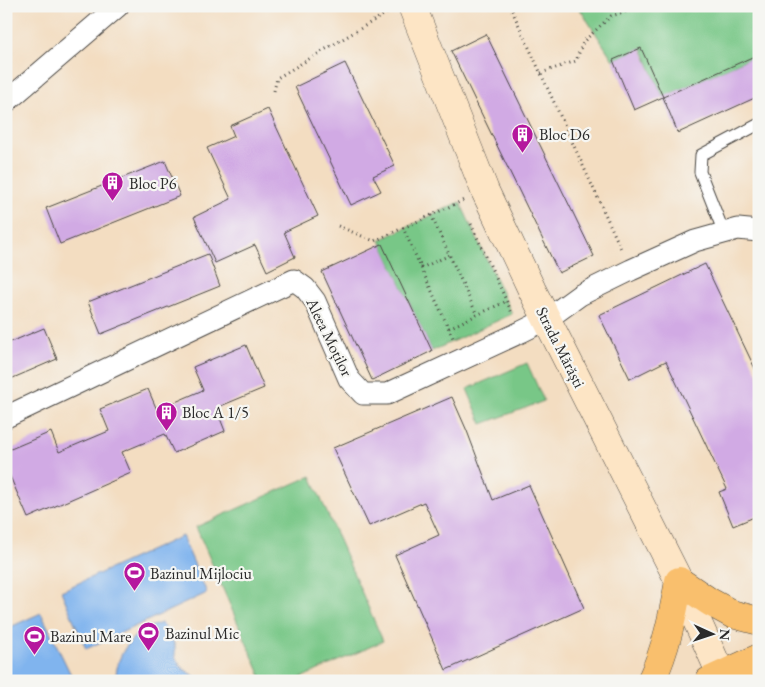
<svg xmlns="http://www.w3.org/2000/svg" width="765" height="687" viewBox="0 0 765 687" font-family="'EB Garamond',serif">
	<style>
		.green { fill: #78c787; stroke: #527959 }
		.water { fill: #80b4ee; stroke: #56708c }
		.building { fill: #d1aae4 }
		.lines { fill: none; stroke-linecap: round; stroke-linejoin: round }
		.lane-casing { stroke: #494642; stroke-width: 13 }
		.street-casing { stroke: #494642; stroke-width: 23 }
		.secondary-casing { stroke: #494642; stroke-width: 29 }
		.primary-casing { stroke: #494642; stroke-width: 29 }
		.path { stroke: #494642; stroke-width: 3; stroke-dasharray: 1 4; stroke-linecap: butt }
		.lane { stroke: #fff; stroke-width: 11 }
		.street { stroke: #fff; stroke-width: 21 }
		.secondary { stroke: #fde5c5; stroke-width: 28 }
		.primary { stroke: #f9bf6d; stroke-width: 28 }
		.labels { text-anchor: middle; stroke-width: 4.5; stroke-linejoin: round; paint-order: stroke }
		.poi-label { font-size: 16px; fill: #2b2b2b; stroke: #f6f6f2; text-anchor: start }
		.street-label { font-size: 16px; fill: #2b2b2b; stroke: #f6f6f2 }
	</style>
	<rect width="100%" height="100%" fill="#f6f6f2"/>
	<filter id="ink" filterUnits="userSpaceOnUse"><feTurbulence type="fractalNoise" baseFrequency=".02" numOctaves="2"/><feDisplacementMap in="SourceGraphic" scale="10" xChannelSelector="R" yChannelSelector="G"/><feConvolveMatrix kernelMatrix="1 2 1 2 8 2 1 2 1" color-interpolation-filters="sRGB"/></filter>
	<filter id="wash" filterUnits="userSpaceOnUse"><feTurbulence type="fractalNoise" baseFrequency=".0096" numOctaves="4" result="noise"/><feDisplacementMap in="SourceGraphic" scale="20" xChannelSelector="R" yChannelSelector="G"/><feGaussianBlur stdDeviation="1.12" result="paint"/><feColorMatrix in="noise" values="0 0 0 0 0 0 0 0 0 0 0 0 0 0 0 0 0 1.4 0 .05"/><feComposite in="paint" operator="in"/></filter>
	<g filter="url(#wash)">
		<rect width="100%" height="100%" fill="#f3ddc1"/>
		<!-- green -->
		<g class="green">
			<path d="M 578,6 L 759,6 L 759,54 L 663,97 L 642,48 L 613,60 Z"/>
			<path d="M 460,202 L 512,314 L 432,351 L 380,240 Z"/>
			<path d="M 527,363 L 544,401 L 482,424 L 467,389 Z"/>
			<path d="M 311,476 L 383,641 L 294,681 L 263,681 L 196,527 Z"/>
		</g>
		<!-- water -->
		<g class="water">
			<path d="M 182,536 L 207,593 L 86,649 L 61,591 Z"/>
			<path d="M 41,613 L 74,681 L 6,681 L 6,629 Z"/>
			<path d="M 161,623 L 170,634 L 175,646 L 175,657 L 182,668 L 202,681 L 116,681 C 115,661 126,641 143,630 C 148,627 156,625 161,623 Z"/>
		</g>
		<g id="blocks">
			<!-- building -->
			<g class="building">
				<path d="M 486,34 L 594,256 L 559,273 L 451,51 Z"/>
				<path d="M 641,48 L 663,97 L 634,110 L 613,60 Z"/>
				<path d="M 759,54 L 759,96 L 678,133 L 663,97 Z"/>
				<path d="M 345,63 L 395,166 L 373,176 L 381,191 L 351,205 L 295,87 Z"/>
				<path d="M 268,109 L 318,216 L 284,232 L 295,257 L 267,271 L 255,245 L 215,263 L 194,217 L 231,199 L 207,148 L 234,136 L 230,126 Z"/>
				<path d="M 165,161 L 180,196 L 60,244 L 46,208 Z"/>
				<path d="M 382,244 L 432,351 L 372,380 L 322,272 Z"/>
				<path d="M 208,254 L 220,286 L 101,334 L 88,302 Z"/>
				<path d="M 705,264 L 759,377 L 759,515 L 733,526 L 719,492 L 727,489 L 666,361 L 630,379 L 599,315 Z"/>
				<path d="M 44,328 L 57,359 L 6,381 L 6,344 Z"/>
				<path d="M 246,345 L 264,388 L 216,408 L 225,431 L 174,453 L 165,434 L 122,452 L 131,473 L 28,518 L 6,467 L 6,451 L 51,432 L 59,452 L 109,431 L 100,409 L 148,389 L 157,410 L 203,390 L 193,367 Z"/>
				<path d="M 452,397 L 467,431 L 493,500 L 529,485 L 584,608 L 446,670 L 395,555 L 439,535 L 424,502 L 369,526 L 333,448 Z"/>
			</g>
		</g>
	</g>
	<g filter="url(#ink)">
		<use href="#blocks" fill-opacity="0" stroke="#494642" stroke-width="1"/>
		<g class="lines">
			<defs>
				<path id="lane" d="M 724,233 L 700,172 L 701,155 L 759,124"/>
				<g id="street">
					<path d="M 6,102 L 118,6"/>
					<path d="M 6,417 L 294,280 L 305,288 L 315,301 L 349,379 L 363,394 L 387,394 L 521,332 L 547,319 L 580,295 L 631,270 L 695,241 L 738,229 L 759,231"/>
				</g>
				<path id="secondary" d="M 412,6 L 485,191 L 532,290 L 679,581 L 724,681"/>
				<g id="primary">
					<path d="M 651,681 C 666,650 673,615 679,581 L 710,602 L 732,614 L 759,621"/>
					<path d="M 709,681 L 759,658"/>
				</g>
			</defs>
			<!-- lane casing -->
			<use href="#lane" class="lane-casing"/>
			<!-- street casing -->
			<use href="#street" class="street-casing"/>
			<!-- secondary casing -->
			<use href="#secondary" class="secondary-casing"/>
			<!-- primary casing -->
			<use href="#primary" class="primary-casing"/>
			<!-- path -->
			<g class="path">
				<path d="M 510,6 L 622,251"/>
				<path d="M 541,73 L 576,61 L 583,42 L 611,16 L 645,6"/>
				<path d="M 274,91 L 277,78 L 390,11"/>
				<path d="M 431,215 L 477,315"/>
				<path d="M 471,224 L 512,313"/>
				<path d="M 338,226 L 374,241 L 403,228 L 454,340"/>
				<path d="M 403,228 L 464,200"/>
				<path d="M 421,268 L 450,255"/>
				<path d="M 449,328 L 507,301"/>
			</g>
			<!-- lane -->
			<use href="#lane" class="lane"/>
			<!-- street -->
			<use href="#street" class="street"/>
			<!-- secondary -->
			<use href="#secondary" class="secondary"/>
			<!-- primary -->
			<use href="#primary" class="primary"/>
		</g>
	</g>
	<!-- icons -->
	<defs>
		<symbol id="building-pin" viewBox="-11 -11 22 30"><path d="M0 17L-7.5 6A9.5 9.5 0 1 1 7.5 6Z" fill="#b5179e" stroke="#f6f6f2"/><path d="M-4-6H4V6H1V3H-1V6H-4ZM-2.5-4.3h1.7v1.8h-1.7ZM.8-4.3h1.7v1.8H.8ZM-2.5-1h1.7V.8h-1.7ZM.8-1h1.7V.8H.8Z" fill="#fff"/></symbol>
		<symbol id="stadium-pin" viewBox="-11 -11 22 30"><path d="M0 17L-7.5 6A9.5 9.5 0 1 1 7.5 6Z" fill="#b5179e" stroke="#f6f6f2"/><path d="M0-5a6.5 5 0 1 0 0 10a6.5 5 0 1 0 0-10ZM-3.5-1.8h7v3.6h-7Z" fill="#fff"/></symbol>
	</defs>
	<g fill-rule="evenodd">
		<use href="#building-pin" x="510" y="122" width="25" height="34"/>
		<use href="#building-pin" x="100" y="170" width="25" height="34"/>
		<use href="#building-pin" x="154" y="400" width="25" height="34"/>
		<use href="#stadium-pin" x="122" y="560" width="25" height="34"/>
		<use href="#stadium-pin" x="136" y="620" width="25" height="34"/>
		<use href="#stadium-pin" x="22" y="624" width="25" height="34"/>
	</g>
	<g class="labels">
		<!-- poi labels -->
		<g class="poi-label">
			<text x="539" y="140">Bloc D6</text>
			<text x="129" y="189">Bloc P6</text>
			<text x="182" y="418">Bloc A 1/5</text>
			<text x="150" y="579">Bazinul Mijlociu</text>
			<text x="165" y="639">Bazinul Mic</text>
			<text x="50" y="642">Bazinul Mare</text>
		</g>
		<!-- street labels -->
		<g class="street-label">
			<text transform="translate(330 337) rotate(64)" y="6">Aleea Moților</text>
			<text transform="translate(561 347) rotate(63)" y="6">Strada Mărăști</text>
		</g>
	</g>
	<!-- margin -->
	<rect width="765" height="687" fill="none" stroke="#f6f6f2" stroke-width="25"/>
	<!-- north arrow -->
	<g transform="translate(712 634) rotate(93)" stroke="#f6f6f2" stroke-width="4" paint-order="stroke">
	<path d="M0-4L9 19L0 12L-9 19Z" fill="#2b2b2b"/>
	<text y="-8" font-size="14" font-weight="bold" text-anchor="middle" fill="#2b2b2b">N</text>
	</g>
</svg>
